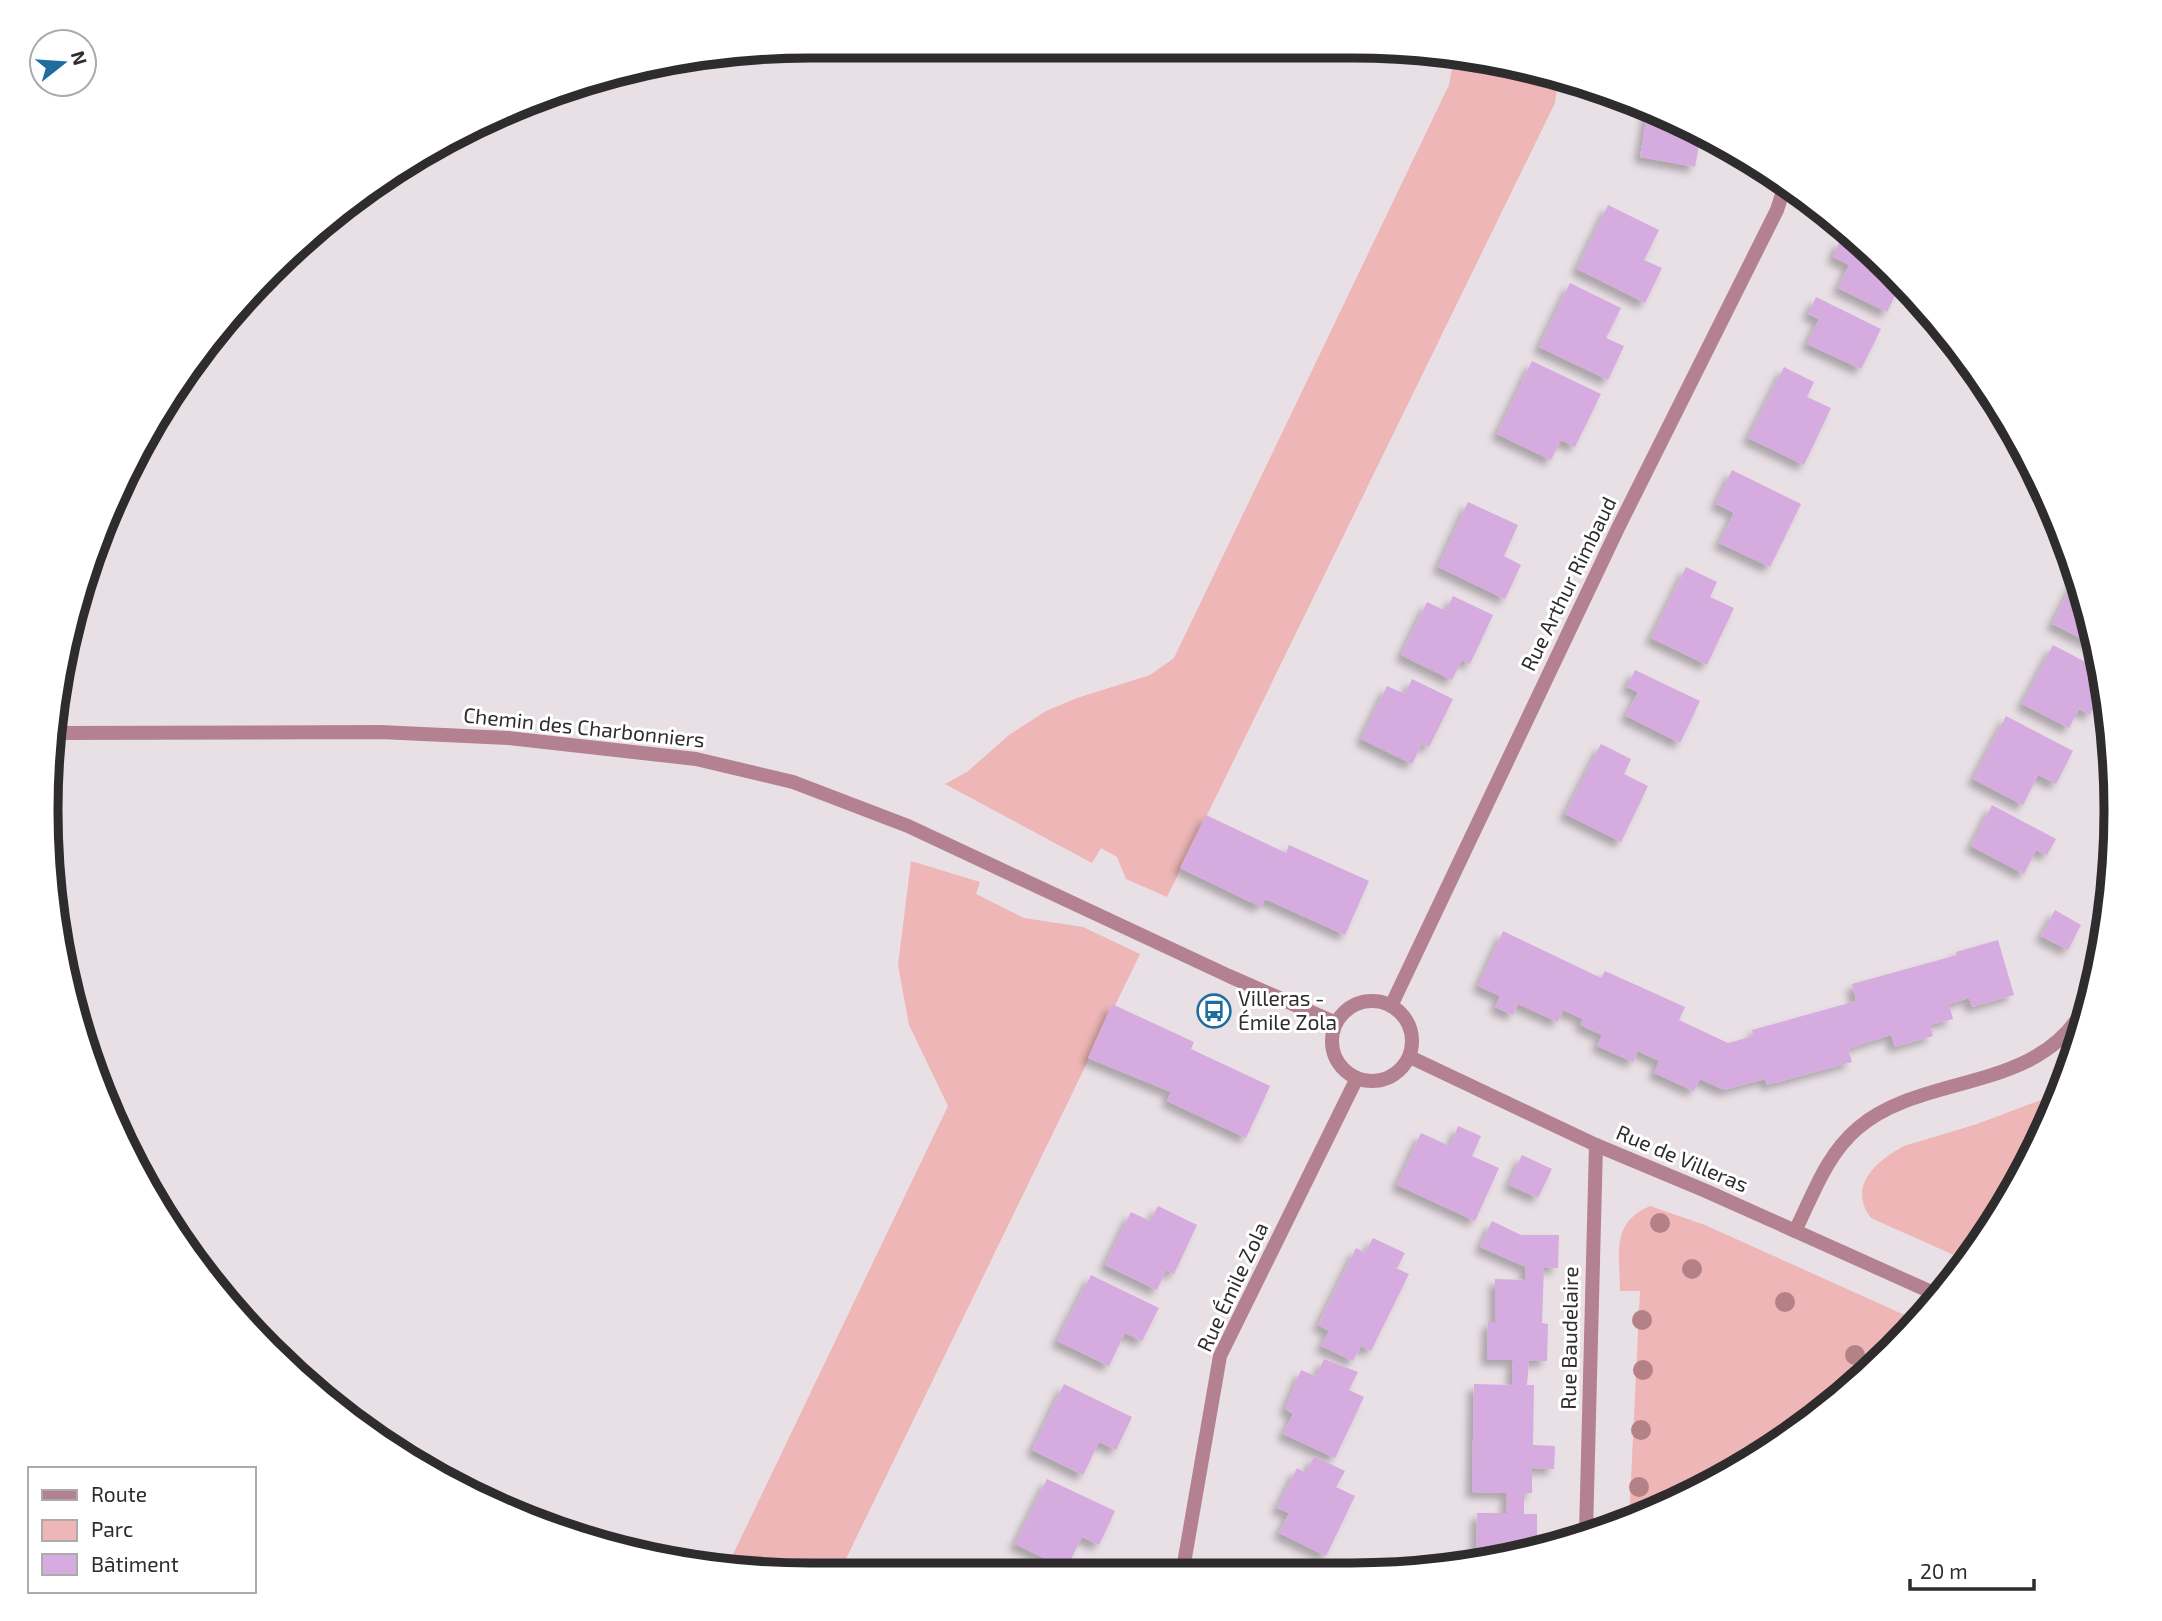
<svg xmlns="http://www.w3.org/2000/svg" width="2162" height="1621" viewBox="0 0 2162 1621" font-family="'Exo 2',sans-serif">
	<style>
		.green { fill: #eeb6b6 }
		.building { fill: #d6abdf; filter: url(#shadow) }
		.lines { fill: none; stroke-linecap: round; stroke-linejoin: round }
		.street { stroke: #b48191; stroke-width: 14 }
		.tree { fill: #b48187 }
		.labels { text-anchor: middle; stroke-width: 6; stroke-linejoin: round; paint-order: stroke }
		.street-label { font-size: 21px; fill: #2f2c2e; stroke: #fff }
		.poi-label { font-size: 21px; fill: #2f2c2e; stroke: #fff; text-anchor: start }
		.rim { fill: none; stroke: #2f2c2e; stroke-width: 9 }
	</style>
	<defs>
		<filter id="shadow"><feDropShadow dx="-6" dy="6" stdDeviation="3.5" flood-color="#0004"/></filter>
	</defs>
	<rect width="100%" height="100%" fill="#e9e0e5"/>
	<!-- green -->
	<g class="green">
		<path d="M 1454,56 L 1559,75 L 1555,103 L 1167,897 L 1126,879 L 1117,857 L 1101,848 L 1092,863 L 945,784 L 967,772 L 1009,735 L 1046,711 L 1077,698 L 1150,675 L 1174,658 L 1449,85 Z"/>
		<path d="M 911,861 L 980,882 L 976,894 L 1024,918 L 1083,927 L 1140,954 L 841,1569 L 726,1569 L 948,1106 L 909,1025 L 898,965 Z"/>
		<path d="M 2062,1092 L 2058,1103 L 1988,1235 L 1967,1261 L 1871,1218 C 1847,1186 1876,1161 1904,1146 L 1977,1124 Z"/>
		<path d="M 1650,1206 L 1705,1225 L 1918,1321 L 1893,1351 L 1777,1446 L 1644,1517 L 1629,1521 L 1640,1291 L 1620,1291 C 1620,1254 1610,1223 1650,1206 Z"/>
	</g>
	<!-- building -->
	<g class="building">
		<path d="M 1648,109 L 1689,124 L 1708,135 L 1701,134 L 1695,167 L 1640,157 Z"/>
		<path d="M 1608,205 L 1659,230 L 1644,260 L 1662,268 L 1645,303 L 1577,269 Z"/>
		<path d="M 1840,240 L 1880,259 L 1902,281 L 1887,312 L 1838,288 L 1849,265 L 1833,257 Z"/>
		<path d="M 1570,283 L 1621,308 L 1606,338 L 1624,346 L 1608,380 L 1539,347 Z"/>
		<path d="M 1816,297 L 1881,329 L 1861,369 L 1807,344 L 1819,319 L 1808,314 Z"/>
		<path d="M 1532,361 L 1601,394 L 1575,447 L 1561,440 L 1551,460 L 1497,434 Z"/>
		<path d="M 1784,367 L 1814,382 L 1807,397 L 1831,408 L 1804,465 L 1748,438 Z"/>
		<path d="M 1732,470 L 1801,504 L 1770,567 L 1719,543 L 1734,513 L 1716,504 Z"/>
		<path d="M 1468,502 L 1518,525 L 1504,556 L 1521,565 L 1505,599 L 1438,567 Z"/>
		<path d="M 1686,567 L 1717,582 L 1710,597 L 1734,608 L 1707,665 L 1651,638 Z"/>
		<path d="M 2076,577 L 2098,647 L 2052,624 Z"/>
		<path d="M 1453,596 L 1493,615 L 1470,664 L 1462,660 L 1452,680 L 1401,655 L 1427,602 L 1446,611 Z"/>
		<path d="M 2053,645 L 2103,671 L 2104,687 L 2090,715 L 2079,709 L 2069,728 L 2022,704 Z"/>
		<path d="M 1635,670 L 1700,701 L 1680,743 L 1626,716 L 1638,692 L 1627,687 Z"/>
		<path d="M 1412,679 L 1453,699 L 1429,747 L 1422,744 L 1412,764 L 1361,739 L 1387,686 L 1405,694 Z"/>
		<path d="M 2006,716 L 2073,751 L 2056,784 L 2038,775 L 2023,805 L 1973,779 Z"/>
		<path d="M 1601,744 L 1631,759 L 1624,774 L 1648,786 L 1621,842 L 1565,814 Z"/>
		<path d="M 1992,805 L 2056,839 L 2047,855 L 2036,850 L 2024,874 L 1971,846 Z"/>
		<path d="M 1206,815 L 1286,853 L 1289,845 L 1369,881 L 1345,935 L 1265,899 L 1261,907 L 1180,868 Z"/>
		<path d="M 2055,910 L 2081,925 L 2068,950 L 2041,936 Z"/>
		<path d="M 1503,931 L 1601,978 L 1605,971 L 1685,1007 L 1679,1020 L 1728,1043 L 1754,1036 L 1752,1030 L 1856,1001 L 1852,984 L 1957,955 L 1956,952 L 1998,940 L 2014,995 L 1972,1007 L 1969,998 L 1949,1004 L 1953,1019 L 1930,1025 L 1933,1036 L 1895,1047 L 1891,1035 L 1868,1042 L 1848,1049 L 1852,1062 L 1767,1085 L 1765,1079 L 1724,1090 L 1700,1079 L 1694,1091 L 1654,1073 L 1659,1061 L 1638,1051 L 1633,1062 L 1597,1046 L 1602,1035 L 1580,1025 L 1583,1019 L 1563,1010 L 1558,1022 L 1518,1004 L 1513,1015 L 1495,1007 L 1500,996 L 1478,986 Z"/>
		<path d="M 1112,1004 L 1194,1042 L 1191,1049 L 1270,1086 L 1246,1138 L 1167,1101 L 1171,1092 L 1088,1058 Z"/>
		<path d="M 1458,1126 L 1481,1136 L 1472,1156 L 1499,1168 L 1475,1221 L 1397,1185 L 1421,1133 L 1450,1146 Z"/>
		<path d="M 1522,1155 L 1552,1169 L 1538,1198 L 1509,1185 Z"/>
		<path d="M 1158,1206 L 1197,1225 L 1174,1274 L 1166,1270 L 1157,1290 L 1105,1265 L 1131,1212 L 1150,1221 Z"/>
		<path d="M 1492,1221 L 1521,1235 L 1559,1235 L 1558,1268 L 1544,1267 L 1542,1323 L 1548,1324 L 1547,1361 L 1529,1361 L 1527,1385 L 1534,1385 L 1533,1445 L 1555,1446 L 1554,1469 L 1532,1468 L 1532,1493 L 1524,1493 L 1524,1514 L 1537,1514 L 1537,1538 L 1552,1539 L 1552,1542 L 1476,1562 L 1477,1513 L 1506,1513 L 1507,1493 L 1472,1492 L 1474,1384 L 1512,1385 L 1513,1360 L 1487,1360 L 1488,1322 L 1495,1322 L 1495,1279 L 1525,1280 L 1526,1267 L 1480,1247 Z"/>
		<path d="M 1373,1238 L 1405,1253 L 1397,1268 L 1387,1264 L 1409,1274 L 1371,1351 L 1361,1346 L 1353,1361 L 1321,1346 L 1329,1331 L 1318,1325 L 1356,1248 L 1365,1253 Z"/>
		<path d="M 1091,1275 L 1159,1308 L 1142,1341 L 1125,1333 L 1109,1366 L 1057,1341 Z"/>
		<path d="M 1324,1359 L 1358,1372 L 1349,1390 L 1364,1397 L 1335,1458 L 1283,1434 L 1293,1414 L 1285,1409 L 1301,1370 L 1316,1376 Z"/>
		<path d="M 1064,1384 L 1132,1417 L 1116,1450 L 1099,1442 L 1083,1475 L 1032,1450 Z"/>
		<path d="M 1314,1456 L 1345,1471 L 1336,1487 L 1355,1496 L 1326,1556 L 1279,1533 L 1289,1513 L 1277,1508 L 1297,1468 L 1306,1473 Z"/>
		<path d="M 1047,1479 L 1115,1511 L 1099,1545 L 1082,1537 L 1066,1569 L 1015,1544 Z"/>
	</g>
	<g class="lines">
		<!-- street -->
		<g class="street">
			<path d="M 55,733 L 380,732 L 508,738 L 696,759 L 793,782 L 908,826 L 1229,976 L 1336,1023"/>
			<circle cx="1372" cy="1041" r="40"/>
			<path d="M 1391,1006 L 1619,526 L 1777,210 L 1786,182"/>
			<path d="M 1410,1057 L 1596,1145 L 1706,1191 L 1938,1295"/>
			<path d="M 1795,1231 C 1813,1195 1826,1155 1858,1128 C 1922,1073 2036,1093 2083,1010 C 2107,969 2102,916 2104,870 C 2105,850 2110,827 2116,808"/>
			<path d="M 1586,1533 L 1596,1145"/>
			<path d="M 1183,1569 L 1220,1356 L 1357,1078"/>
		</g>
	</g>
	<!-- trees -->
	<g class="tree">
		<circle cx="1660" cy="1223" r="10"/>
		<circle cx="1692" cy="1269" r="10"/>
		<circle cx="1785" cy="1302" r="10"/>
		<circle cx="1642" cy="1320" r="10"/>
		<circle cx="1855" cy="1355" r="10"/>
		<circle cx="1643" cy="1370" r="10"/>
		<circle cx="1641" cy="1430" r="10"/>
		<circle cx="1639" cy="1487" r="10"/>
	</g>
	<!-- icons -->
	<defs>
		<symbol id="bus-ring" viewBox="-11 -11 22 22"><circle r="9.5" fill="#fff" stroke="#1f6d9f" stroke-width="1.5"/><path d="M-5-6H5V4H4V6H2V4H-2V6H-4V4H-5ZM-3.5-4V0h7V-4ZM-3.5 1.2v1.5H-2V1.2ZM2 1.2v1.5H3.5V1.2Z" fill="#1f6d9f"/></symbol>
	</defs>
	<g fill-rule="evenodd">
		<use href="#bus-ring" x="1195" y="992" width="38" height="38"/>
	</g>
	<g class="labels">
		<!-- street labels -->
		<g class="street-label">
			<text transform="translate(1569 584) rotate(-64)" y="7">Rue Arthur Rimbaud</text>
			<text transform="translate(584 728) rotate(6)" y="7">Chemin des Charbonniers</text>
			<text transform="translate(1682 1159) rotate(23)" y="7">Rue de Villeras</text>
			<text transform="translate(1233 1287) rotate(-65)" y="7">Rue Émile Zola</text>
			<text transform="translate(1570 1338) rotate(-89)" y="7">Rue Baudelaire</text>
		</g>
		<!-- poi labels -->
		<g class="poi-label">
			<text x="1238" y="1006">Villeras -<tspan x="1238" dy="24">Émile Zola</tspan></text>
		</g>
	</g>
	<!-- crop -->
	<path d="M0 0H2162V1621H0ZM810 58H1352A752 752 0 0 1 2104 810V811A752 752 0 0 1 1352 1563H810A752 752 0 0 1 58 811V810A752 752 0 0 1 810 58Z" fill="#fff" fill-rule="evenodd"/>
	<path class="rim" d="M810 58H1352A752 752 0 0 1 2104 810V811A752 752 0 0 1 1352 1563H810A752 752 0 0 1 58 811V810A752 752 0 0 1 810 58Z"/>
	<!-- legend -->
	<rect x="28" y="1467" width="228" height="126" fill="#ffffff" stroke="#acabab" stroke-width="2"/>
	<rect x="42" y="1490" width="35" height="10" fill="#b48191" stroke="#acabab" stroke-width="2"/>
	<text x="91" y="1502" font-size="21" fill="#2f2c2e">Route</text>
	<rect x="42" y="1520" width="35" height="21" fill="#eeb6b6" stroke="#acabab" stroke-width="2"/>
	<text x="91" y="1537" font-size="21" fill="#2f2c2e">Parc</text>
	<rect x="42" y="1554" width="35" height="21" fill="#d6abdf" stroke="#acabab" stroke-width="2"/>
	<text x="91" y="1572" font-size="21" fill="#2f2c2e">Bâtiment</text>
	<!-- north arrow -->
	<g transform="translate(63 63) rotate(73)"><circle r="33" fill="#ffffff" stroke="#acabab" stroke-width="2"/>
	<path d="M0-5L12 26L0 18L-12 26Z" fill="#1f6d9f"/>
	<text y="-10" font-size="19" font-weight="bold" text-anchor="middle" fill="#2f2c2e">N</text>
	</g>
	<!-- scale -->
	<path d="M1910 1579v10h124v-10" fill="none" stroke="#2f2c2e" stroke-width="3.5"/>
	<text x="1920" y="1579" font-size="21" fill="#2f2c2e" stroke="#ffffff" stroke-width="5" paint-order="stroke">20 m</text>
</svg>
